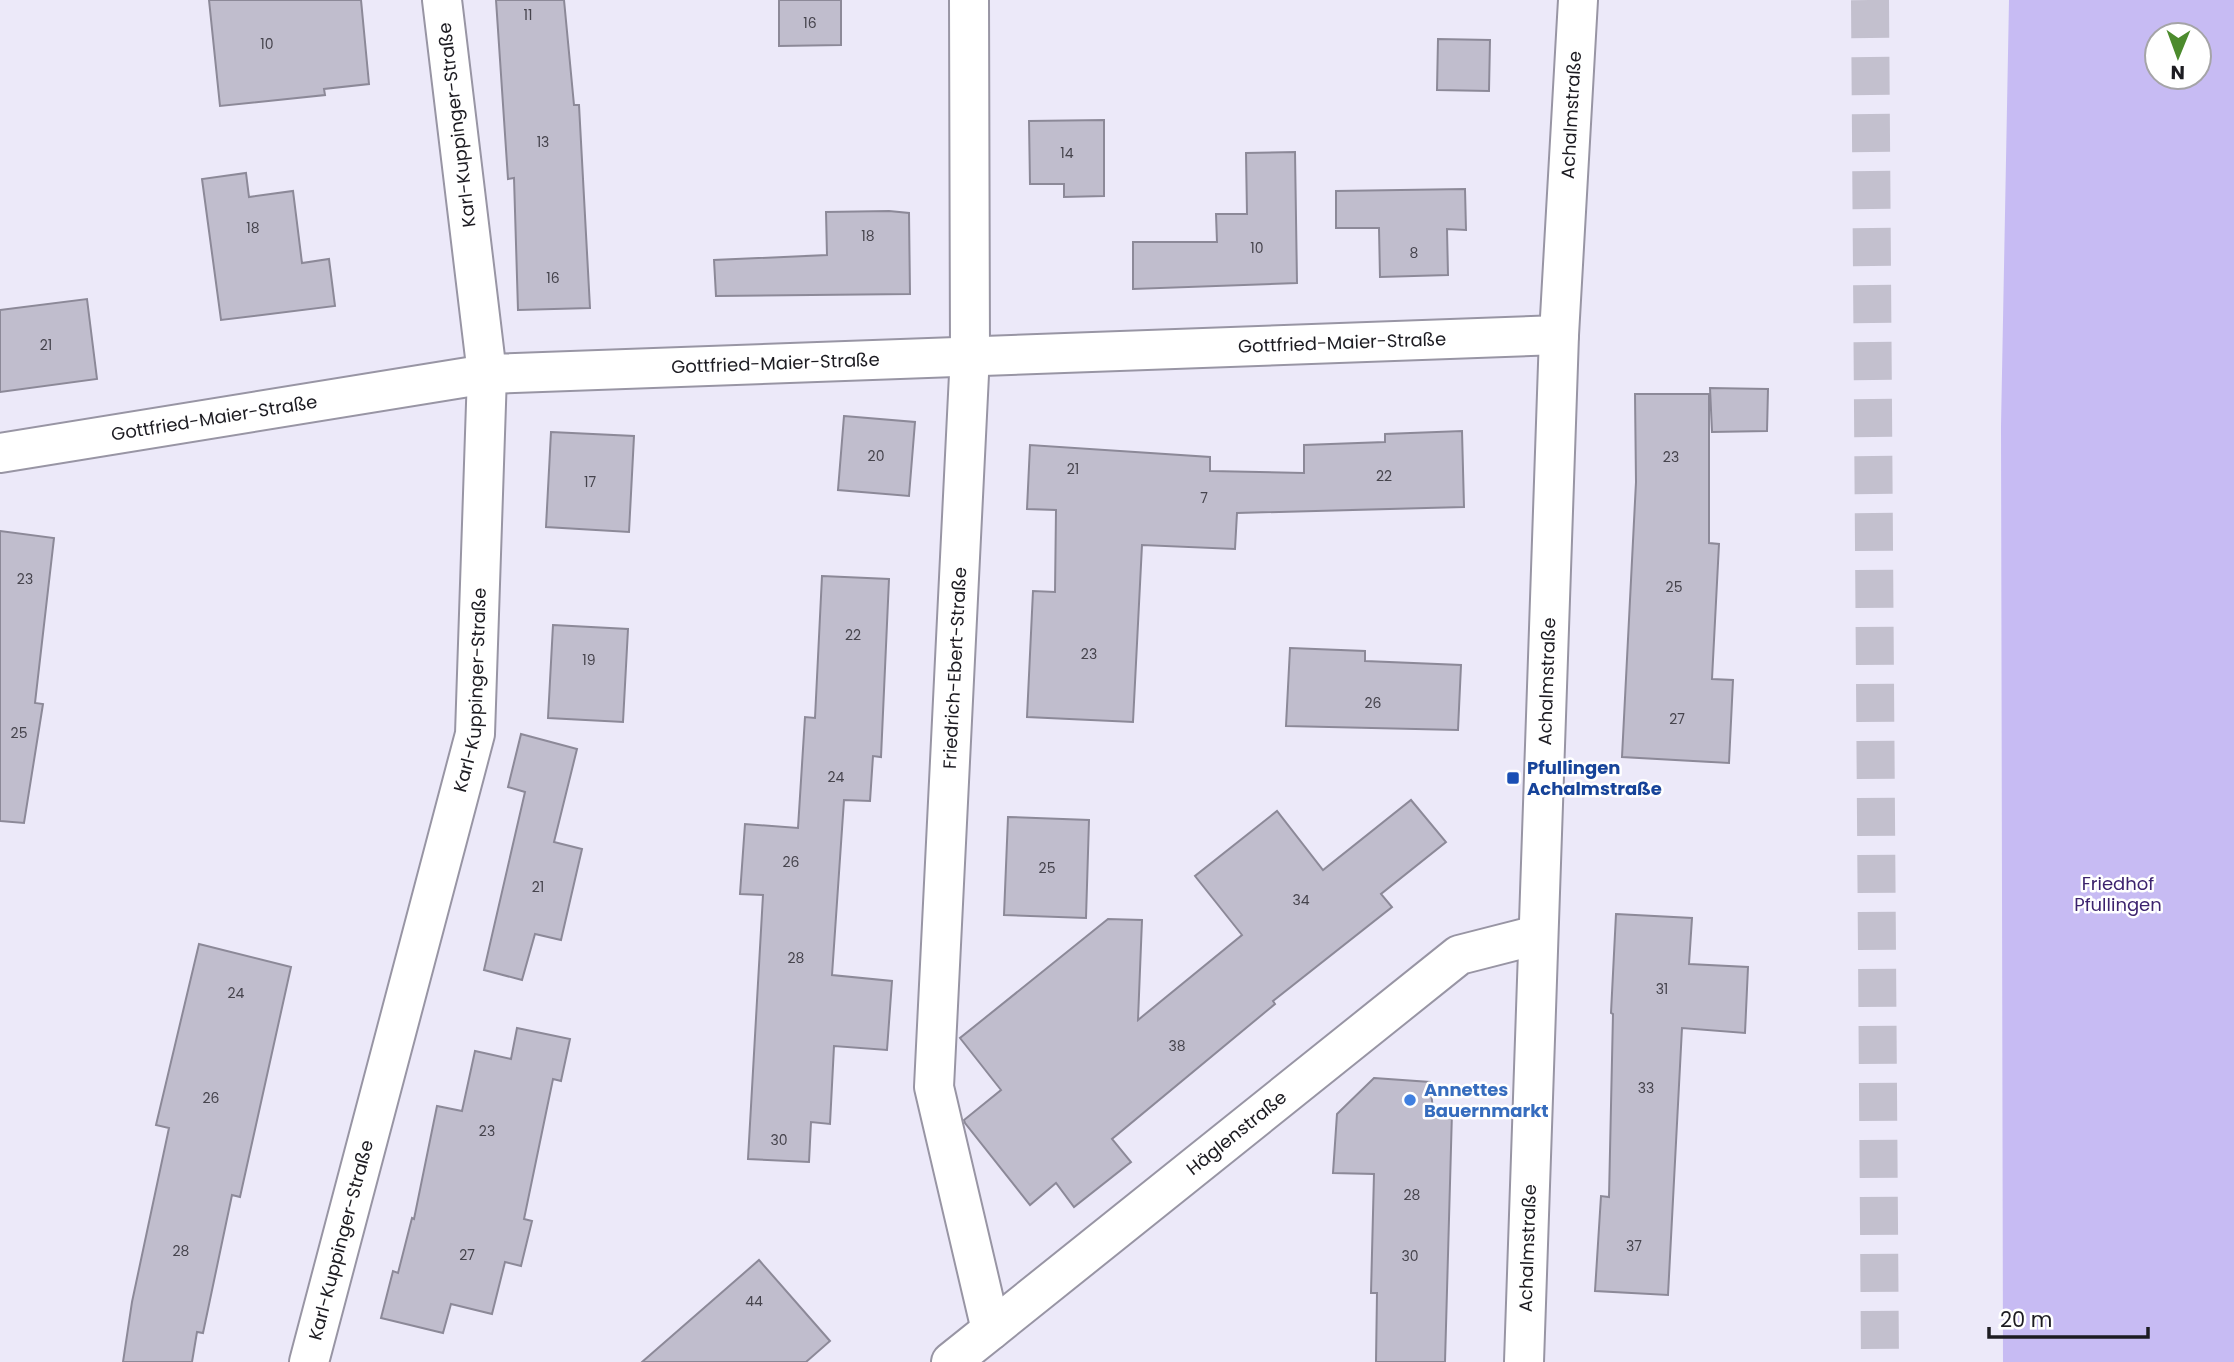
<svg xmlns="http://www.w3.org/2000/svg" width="2234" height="1362" viewBox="0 0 2234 1362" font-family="Poppins,sans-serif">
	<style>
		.green { fill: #c7bbf3; fill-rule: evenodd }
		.building { fill: #c0bdcd; stroke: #8c8998; stroke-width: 2 }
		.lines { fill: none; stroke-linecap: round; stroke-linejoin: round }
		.major-tunnel { stroke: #c3c0ce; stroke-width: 38; stroke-dasharray: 38 19; stroke-linecap: butt }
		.minor-casing { stroke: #9895a4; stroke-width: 42 }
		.minor { stroke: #fff; stroke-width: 38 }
		.transit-dot { fill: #1a4fb4; stroke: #fff; stroke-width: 2.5 }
		.shop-dot { fill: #3f7fe0; stroke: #fff; stroke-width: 2.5 }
		.labels { text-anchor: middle; stroke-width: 5; stroke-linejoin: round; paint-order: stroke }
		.number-label { font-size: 14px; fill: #46444d }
		.street-label { font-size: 18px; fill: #1d1c22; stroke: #fff }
		.transit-label { font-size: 18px; font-weight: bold; fill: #164399; stroke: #fff; text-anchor: start }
		.park-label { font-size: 18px; fill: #3c236e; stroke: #fff }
		.shop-label { font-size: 18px; font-weight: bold; fill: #366cbe; stroke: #fff; text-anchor: start }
	</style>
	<rect width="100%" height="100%" fill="#ece9f9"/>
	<!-- green -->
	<path class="green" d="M 2009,0 L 2234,0 L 2234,1362 L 2003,1362 L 2001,427 ZM 2157,35 L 2199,35 L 2199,77 L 2157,77 Z"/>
	<!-- building -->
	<g class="building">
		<path d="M 209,0 L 361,0 L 369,84 L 324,89 L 325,95 L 220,106 Z"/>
		<path d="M 496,0 L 564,0 L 574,105 L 579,105 L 590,308 L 518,310 L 514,178 L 508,179 Z"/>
		<path d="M 779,0 L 841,0 L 841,45 L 779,46 Z"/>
		<path d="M 1438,39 L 1490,40 L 1489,91 L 1437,90 Z"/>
		<path d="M 1104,120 L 1104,196 L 1064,197 L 1064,184 L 1030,184 L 1029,121 Z"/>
		<path d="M 1295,152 L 1297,283 L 1133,289 L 1133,242 L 1217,242 L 1216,214 L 1247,214 L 1246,153 Z"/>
		<path d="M 246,173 L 249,197 L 293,191 L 302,263 L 329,259 L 335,306 L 221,320 L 202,179 Z"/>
		<path d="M 1465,189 L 1466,230 L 1447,229 L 1448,275 L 1380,277 L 1379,228 L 1336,228 L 1336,191 Z"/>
		<path d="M 889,211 L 909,213 L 910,294 L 716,296 L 714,260 L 827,255 L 826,212 Z"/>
		<path d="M 87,299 L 97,379 L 0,392 L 0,310 Z"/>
		<path d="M 1710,388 L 1768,389 L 1767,431 L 1712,432 Z"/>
		<path d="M 1635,394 L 1709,394 L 1709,543 L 1719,544 L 1712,679 L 1733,680 L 1729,763 L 1622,757 L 1636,482 Z"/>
		<path d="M 844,416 L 915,422 L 909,496 L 838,490 Z"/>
		<path d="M 1462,431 L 1464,507 L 1237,513 L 1235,549 L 1142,545 L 1133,722 L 1027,717 L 1033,591 L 1055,592 L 1056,510 L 1027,509 L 1030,445 L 1210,457 L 1210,471 L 1304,473 L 1304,445 L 1385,442 L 1385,434 Z"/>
		<path d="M 551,432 L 634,436 L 629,532 L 546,527 Z"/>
		<path d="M 0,531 L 54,538 L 35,703 L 43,704 L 24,823 L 0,821 Z"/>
		<path d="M 822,576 L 889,579 L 881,757 L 873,756 L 870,801 L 844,800 L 832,975 L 892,981 L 887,1050 L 834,1046 L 830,1124 L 811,1122 L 809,1162 L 748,1159 L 763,895 L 740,894 L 745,824 L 798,828 L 805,717 L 815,718 Z"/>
		<path d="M 553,625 L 628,629 L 623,722 L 548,718 Z"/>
		<path d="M 1290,648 L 1365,651 L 1365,661 L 1461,665 L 1458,730 L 1286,726 Z"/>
		<path d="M 521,734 L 577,749 L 554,842 L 582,849 L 561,940 L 535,934 L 522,980 L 484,970 L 525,792 L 508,787 Z"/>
		<path d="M 1411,800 L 1446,842 L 1381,894 L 1392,907 L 1273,1001 L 1275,1004 L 1112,1139 L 1131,1162 L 1074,1207 L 1056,1183 L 1030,1205 L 965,1123 L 964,1120 L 1001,1090 L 960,1038 L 1108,919 L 1142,920 L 1138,1020 L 1242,935 L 1195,876 L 1277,811 L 1323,870 Z"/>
		<path d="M 1008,817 L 1089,820 L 1086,918 L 1004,915 Z"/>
		<path d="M 1616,914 L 1692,918 L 1689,964 L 1748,967 L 1745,1033 L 1682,1028 L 1668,1295 L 1595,1291 L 1601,1196 L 1609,1197 L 1613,1014 L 1611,1013 Z"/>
		<path d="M 199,944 L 291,967 L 240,1197 L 232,1195 L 203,1333 L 197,1332 L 192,1362 L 123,1362 L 132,1302 L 169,1128 L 156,1125 Z"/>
		<path d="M 517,1028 L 570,1039 L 561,1081 L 553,1079 L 524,1219 L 532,1221 L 521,1266 L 505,1262 L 492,1314 L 451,1304 L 443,1333 L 381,1318 L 393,1271 L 398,1273 L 412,1218 L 414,1219 L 437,1106 L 462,1111 L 475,1051 L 511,1059 Z"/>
		<path d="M 1374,1078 L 1430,1082 L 1433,1110 L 1452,1112 L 1445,1362 L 1376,1362 L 1377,1293 L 1371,1293 L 1374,1174 L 1333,1173 L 1337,1114 Z"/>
		<path d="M 759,1260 L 830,1341 L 806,1362 L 642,1362 Z"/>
	</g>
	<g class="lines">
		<!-- major-tunnel -->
		<path class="major-tunnel" d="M 1870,0 L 1880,1362"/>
		<defs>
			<g id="minor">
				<path d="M 969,0 L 970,354 L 934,1087 L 991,1330"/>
				<path id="s1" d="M 0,453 L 487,374 L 1559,335"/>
				<path id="s2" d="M 309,1362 L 475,734 L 487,374 L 442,0"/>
				<path id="s3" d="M 951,1362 L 1459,955 L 1537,935"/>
				<path id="s4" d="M 1524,1362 L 1559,335 L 1578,0"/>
			</g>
		</defs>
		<!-- minor casing -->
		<use href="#minor" class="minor-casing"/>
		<!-- minor -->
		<use href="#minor" class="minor"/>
	</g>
	<!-- markers -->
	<rect class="transit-dot" x="1506" y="771" width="14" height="14" rx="3.5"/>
	<circle class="shop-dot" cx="1410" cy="1100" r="7"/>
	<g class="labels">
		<!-- number labels -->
		<g class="number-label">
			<text x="528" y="20">11</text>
			<text x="810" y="28">16</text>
			<text x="267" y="49">10</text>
			<text x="543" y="147">13</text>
			<text x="1067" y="158">14</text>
			<text x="253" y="233">18</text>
			<text x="868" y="241">18</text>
			<text x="1257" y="253">10</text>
			<text x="1414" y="258">8</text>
			<text x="553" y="283">16</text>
			<text x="46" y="350">21</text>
			<text x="876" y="461">20</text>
			<text x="1671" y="462">23</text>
			<text x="1073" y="474">21</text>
			<text x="1384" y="481">22</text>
			<text x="590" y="487">17</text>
			<text x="1204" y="503">7</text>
			<text x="25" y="584">23</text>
			<text x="1674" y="592">25</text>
			<text x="853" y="640">22</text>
			<text x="1089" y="659">23</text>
			<text x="589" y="665">19</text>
			<text x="1373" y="708">26</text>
			<text x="1677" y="724">27</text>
			<text x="19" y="738">25</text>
			<text x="836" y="782">24</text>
			<text x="791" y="867">26</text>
			<text x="1047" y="873">25</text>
			<text x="538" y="892">21</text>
			<text x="1301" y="905">34</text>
			<text x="796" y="963">28</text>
			<text x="1662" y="994">31</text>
			<text x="236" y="998">24</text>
			<text x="1177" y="1051">38</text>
			<text x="1646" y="1093">33</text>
			<text x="211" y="1103">26</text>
			<text x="487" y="1136">23</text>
			<text x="779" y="1145">30</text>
			<text x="1412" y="1200">28</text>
			<text x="1634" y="1251">37</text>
			<text x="181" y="1256">28</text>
			<text x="467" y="1260">27</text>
			<text x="1410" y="1261">30</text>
			<text x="754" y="1306">44</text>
		</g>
		<!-- street labels -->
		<g class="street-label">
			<text dy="6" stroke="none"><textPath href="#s4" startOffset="1248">Achalmstraße</textPath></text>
			<text transform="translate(457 125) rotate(-97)" y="6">Karl-Kuppinger-Straße</text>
			<text dy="6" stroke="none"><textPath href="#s1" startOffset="1349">Gottfried-Maier-Straße</textPath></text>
			<text dy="6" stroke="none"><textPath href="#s1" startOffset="782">Gottfried-Maier-Straße</textPath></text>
			<text dy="6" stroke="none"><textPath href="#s1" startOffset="217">Gottfried-Maier-Straße</textPath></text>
			<text transform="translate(955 668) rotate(-87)" y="6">Friedrich-Ebert-Straße</text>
			<text dy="6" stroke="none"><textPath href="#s4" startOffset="681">Achalmstraße</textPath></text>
			<text dy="6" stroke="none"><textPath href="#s2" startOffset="693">Karl-Kuppinger-Straße</textPath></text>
			<text dy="6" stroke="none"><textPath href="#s3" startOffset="366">Häglenstraße</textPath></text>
			<text dy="6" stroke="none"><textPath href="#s2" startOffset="126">Karl-Kuppinger-Straße</textPath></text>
			<text dy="6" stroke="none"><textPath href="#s4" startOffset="114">Achalmstraße</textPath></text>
		</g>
		<!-- transit labels -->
		<g class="transit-label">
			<text x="1527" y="774">Pfullingen<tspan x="1527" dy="21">Achalmstraße</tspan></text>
		</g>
		<!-- park labels -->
		<g class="park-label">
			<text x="2118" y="890">Friedhof<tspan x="2118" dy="21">Pfullingen</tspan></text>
		</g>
		<!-- shop labels -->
		<g class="shop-label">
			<text x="1424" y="1096">Annettes<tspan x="1424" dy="21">Bauernmarkt</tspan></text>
		</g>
	</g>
	<!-- north arrow -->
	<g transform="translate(2178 56) rotate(181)"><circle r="33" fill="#ffffff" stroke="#a5a4a7" stroke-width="2"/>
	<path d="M0-5L12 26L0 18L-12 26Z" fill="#4c8b2d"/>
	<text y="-10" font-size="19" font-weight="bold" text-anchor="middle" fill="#1d1c22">N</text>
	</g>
	<!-- scale -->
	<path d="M1989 1327v10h159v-10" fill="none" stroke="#1d1c22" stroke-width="3.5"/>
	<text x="2000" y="1327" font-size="21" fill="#1d1c22" stroke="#ffffff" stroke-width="5" paint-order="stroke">20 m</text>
</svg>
